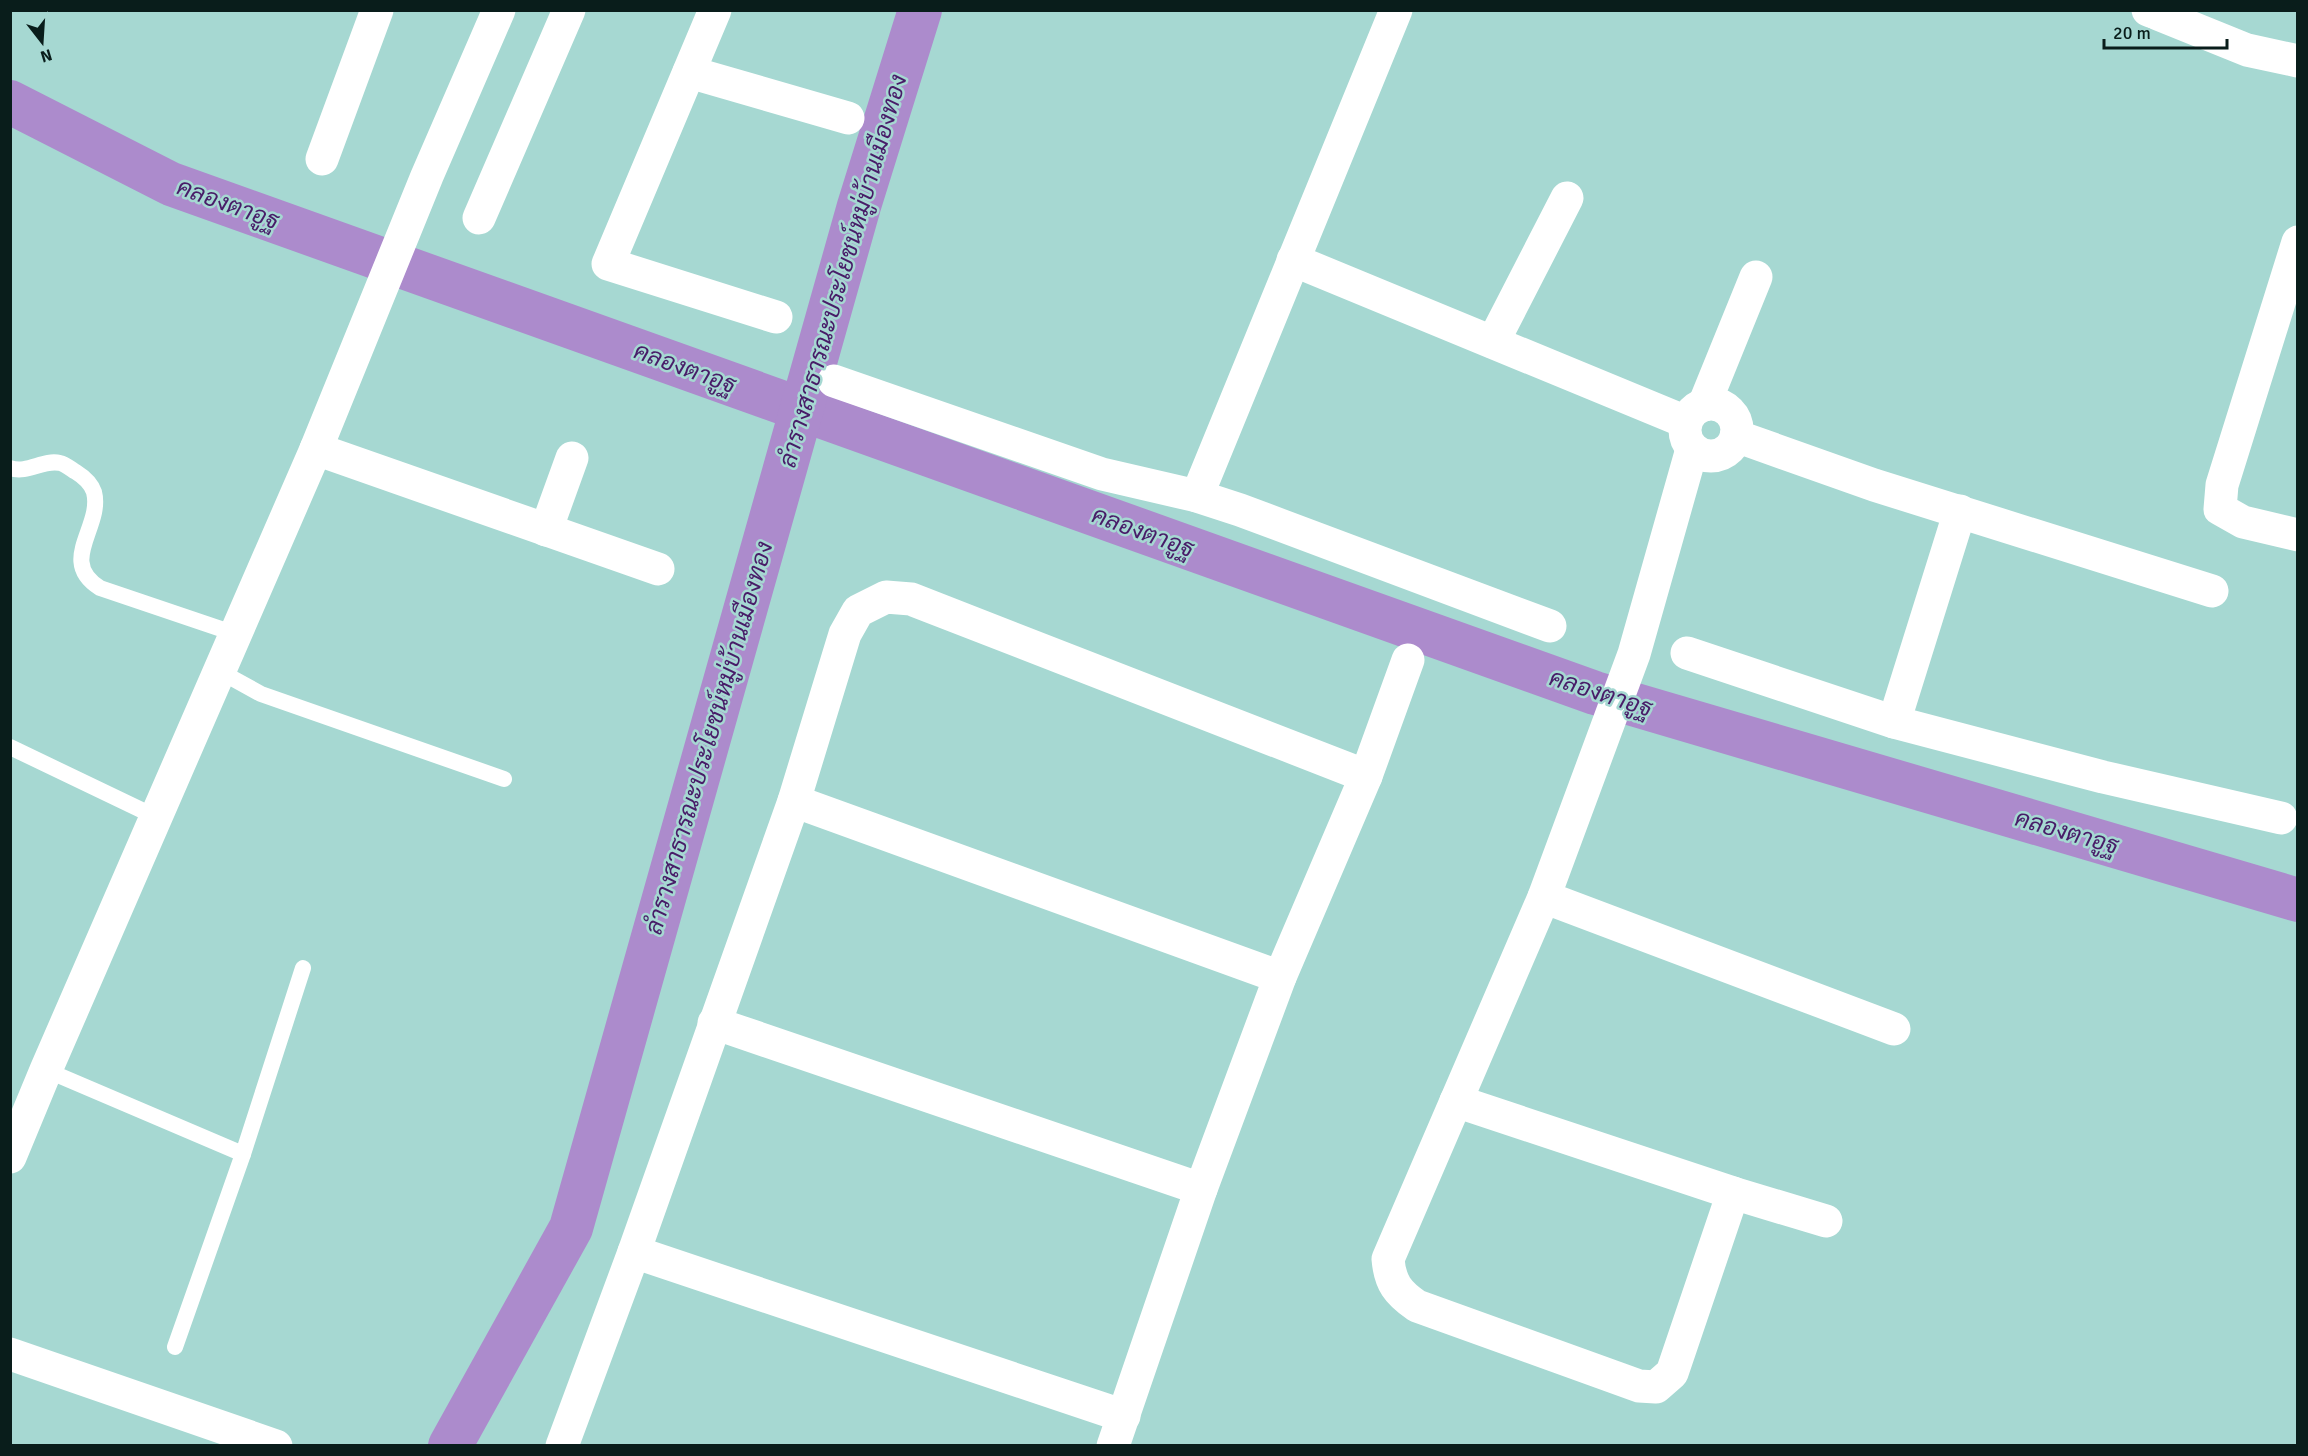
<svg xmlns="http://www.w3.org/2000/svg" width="2308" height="1456" viewBox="0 0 2308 1456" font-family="Signika,Sarabun,sans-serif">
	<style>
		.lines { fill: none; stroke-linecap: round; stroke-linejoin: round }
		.canal { stroke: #ac8bcc; stroke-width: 44 }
		.lane { stroke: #fff; stroke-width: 16 }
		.street { stroke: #fff; stroke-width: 33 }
		.labels { text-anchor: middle; stroke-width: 5; stroke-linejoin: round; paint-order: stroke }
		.water-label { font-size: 24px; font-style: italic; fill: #481c68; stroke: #a6d8d2 }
	</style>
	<rect width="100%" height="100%" fill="#a6d8d2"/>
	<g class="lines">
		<!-- canal -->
		<g class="canal">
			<path d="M 10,102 L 171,184 L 1595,693 L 2298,900"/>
			<path d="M 450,1446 L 571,1228 L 859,206 L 920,10"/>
		</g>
		<!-- lane -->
		<g class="lane">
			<path d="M 10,468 C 28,474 43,459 60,463 C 65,464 71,469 76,472 C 84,477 91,483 94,492 C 103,527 57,561 100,588 L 236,634"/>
			<path d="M 221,672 L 261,694 L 504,779"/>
			<path d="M 10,747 L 156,817"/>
			<path d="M 46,1070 L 243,1154"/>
			<path d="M 175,1347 L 243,1154 L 303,968"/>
		</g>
		<!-- street -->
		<g class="street">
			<path d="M 715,10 L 608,264 L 776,317"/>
			<path d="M 1396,10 L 1197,496 L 1240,510 L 1550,626"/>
			<path d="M 2148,10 L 2247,50 L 2298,61"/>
			<path d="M 689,72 L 848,118"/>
			<path d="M 322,159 L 377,10"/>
			<path d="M 479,218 L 569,10"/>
			<path d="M 2298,242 L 2222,485 L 2220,509 L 2243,522 L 2298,535"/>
			<path d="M 1293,260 L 1686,422"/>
			<path d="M 1493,342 L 1567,198"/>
			<path d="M 834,381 L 1102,474 L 1197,496"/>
			<circle cx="1711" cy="430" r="26"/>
			<path d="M 1704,405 L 1756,277"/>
			<path d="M 1736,436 L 1874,485 L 2212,591"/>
			<path d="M 316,449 L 658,569"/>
			<path d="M 1692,449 L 1634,654 L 1544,897 L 1388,1259 C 1390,1283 1398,1293 1417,1306 L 1639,1386 L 1656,1387 L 1672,1373 L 1733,1193"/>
			<path d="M 546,530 L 572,458"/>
			<path d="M 1687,653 L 1894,722 L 2103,777 L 2281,818"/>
			<path d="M 1894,722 L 1960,511"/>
			<path d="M 794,801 L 1280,977"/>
			<path d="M 1544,897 L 1894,1029"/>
			<path d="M 714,1023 L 1201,1189"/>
			<path d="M 1456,1101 L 1733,1193 L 1826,1221"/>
			<path d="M 10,1157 L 46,1070 L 316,449 L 427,176 L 499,10"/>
			<path d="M 634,1252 L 1124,1416"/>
			<path d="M 10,1354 L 276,1446"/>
			<path d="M 562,1446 L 634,1252 L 794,801 L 845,634 L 858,611 L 886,597 L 911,599 L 1366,776"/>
			<path d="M 1113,1446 L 1201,1189 L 1280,977 L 1366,776 L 1408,660"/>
		</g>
	</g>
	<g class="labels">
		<!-- water labels -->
		<g class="water-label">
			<text transform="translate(228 204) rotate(20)" y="8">คลองตาอูฐ</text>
			<text transform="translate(843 271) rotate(-74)" y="8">ลำรางสาธารณะประโยชน์หมู่บ้านเมืองทอง</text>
			<text transform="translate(685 368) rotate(20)" y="8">คลองตาอูฐ</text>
			<text transform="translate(1143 532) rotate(20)" y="8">คลองตาอูฐ</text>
			<text transform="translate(1601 693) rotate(18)" y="8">คลองตาอูฐ</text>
			<text transform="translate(709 738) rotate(-74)" y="8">ลำรางสาธารณะประโยชน์หมู่บ้านเมืองทอง</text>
			<text transform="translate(2067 832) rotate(16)" y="8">คลองตาอูฐ</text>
		</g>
	</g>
	<!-- border -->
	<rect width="2308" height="1456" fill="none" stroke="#091d1b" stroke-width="24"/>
	<!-- north arrow -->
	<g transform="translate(42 42) rotate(163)" stroke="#a6d8d2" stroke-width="4.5" paint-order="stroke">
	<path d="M0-4.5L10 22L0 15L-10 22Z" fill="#091d1b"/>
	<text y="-9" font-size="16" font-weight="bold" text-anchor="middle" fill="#091d1b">N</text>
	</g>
	<!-- scale -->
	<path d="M2104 39v9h123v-9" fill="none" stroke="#091d1b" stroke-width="3"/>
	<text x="2113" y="39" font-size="18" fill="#091d1b" stroke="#a6d8d2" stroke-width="4.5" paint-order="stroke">20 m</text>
</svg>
